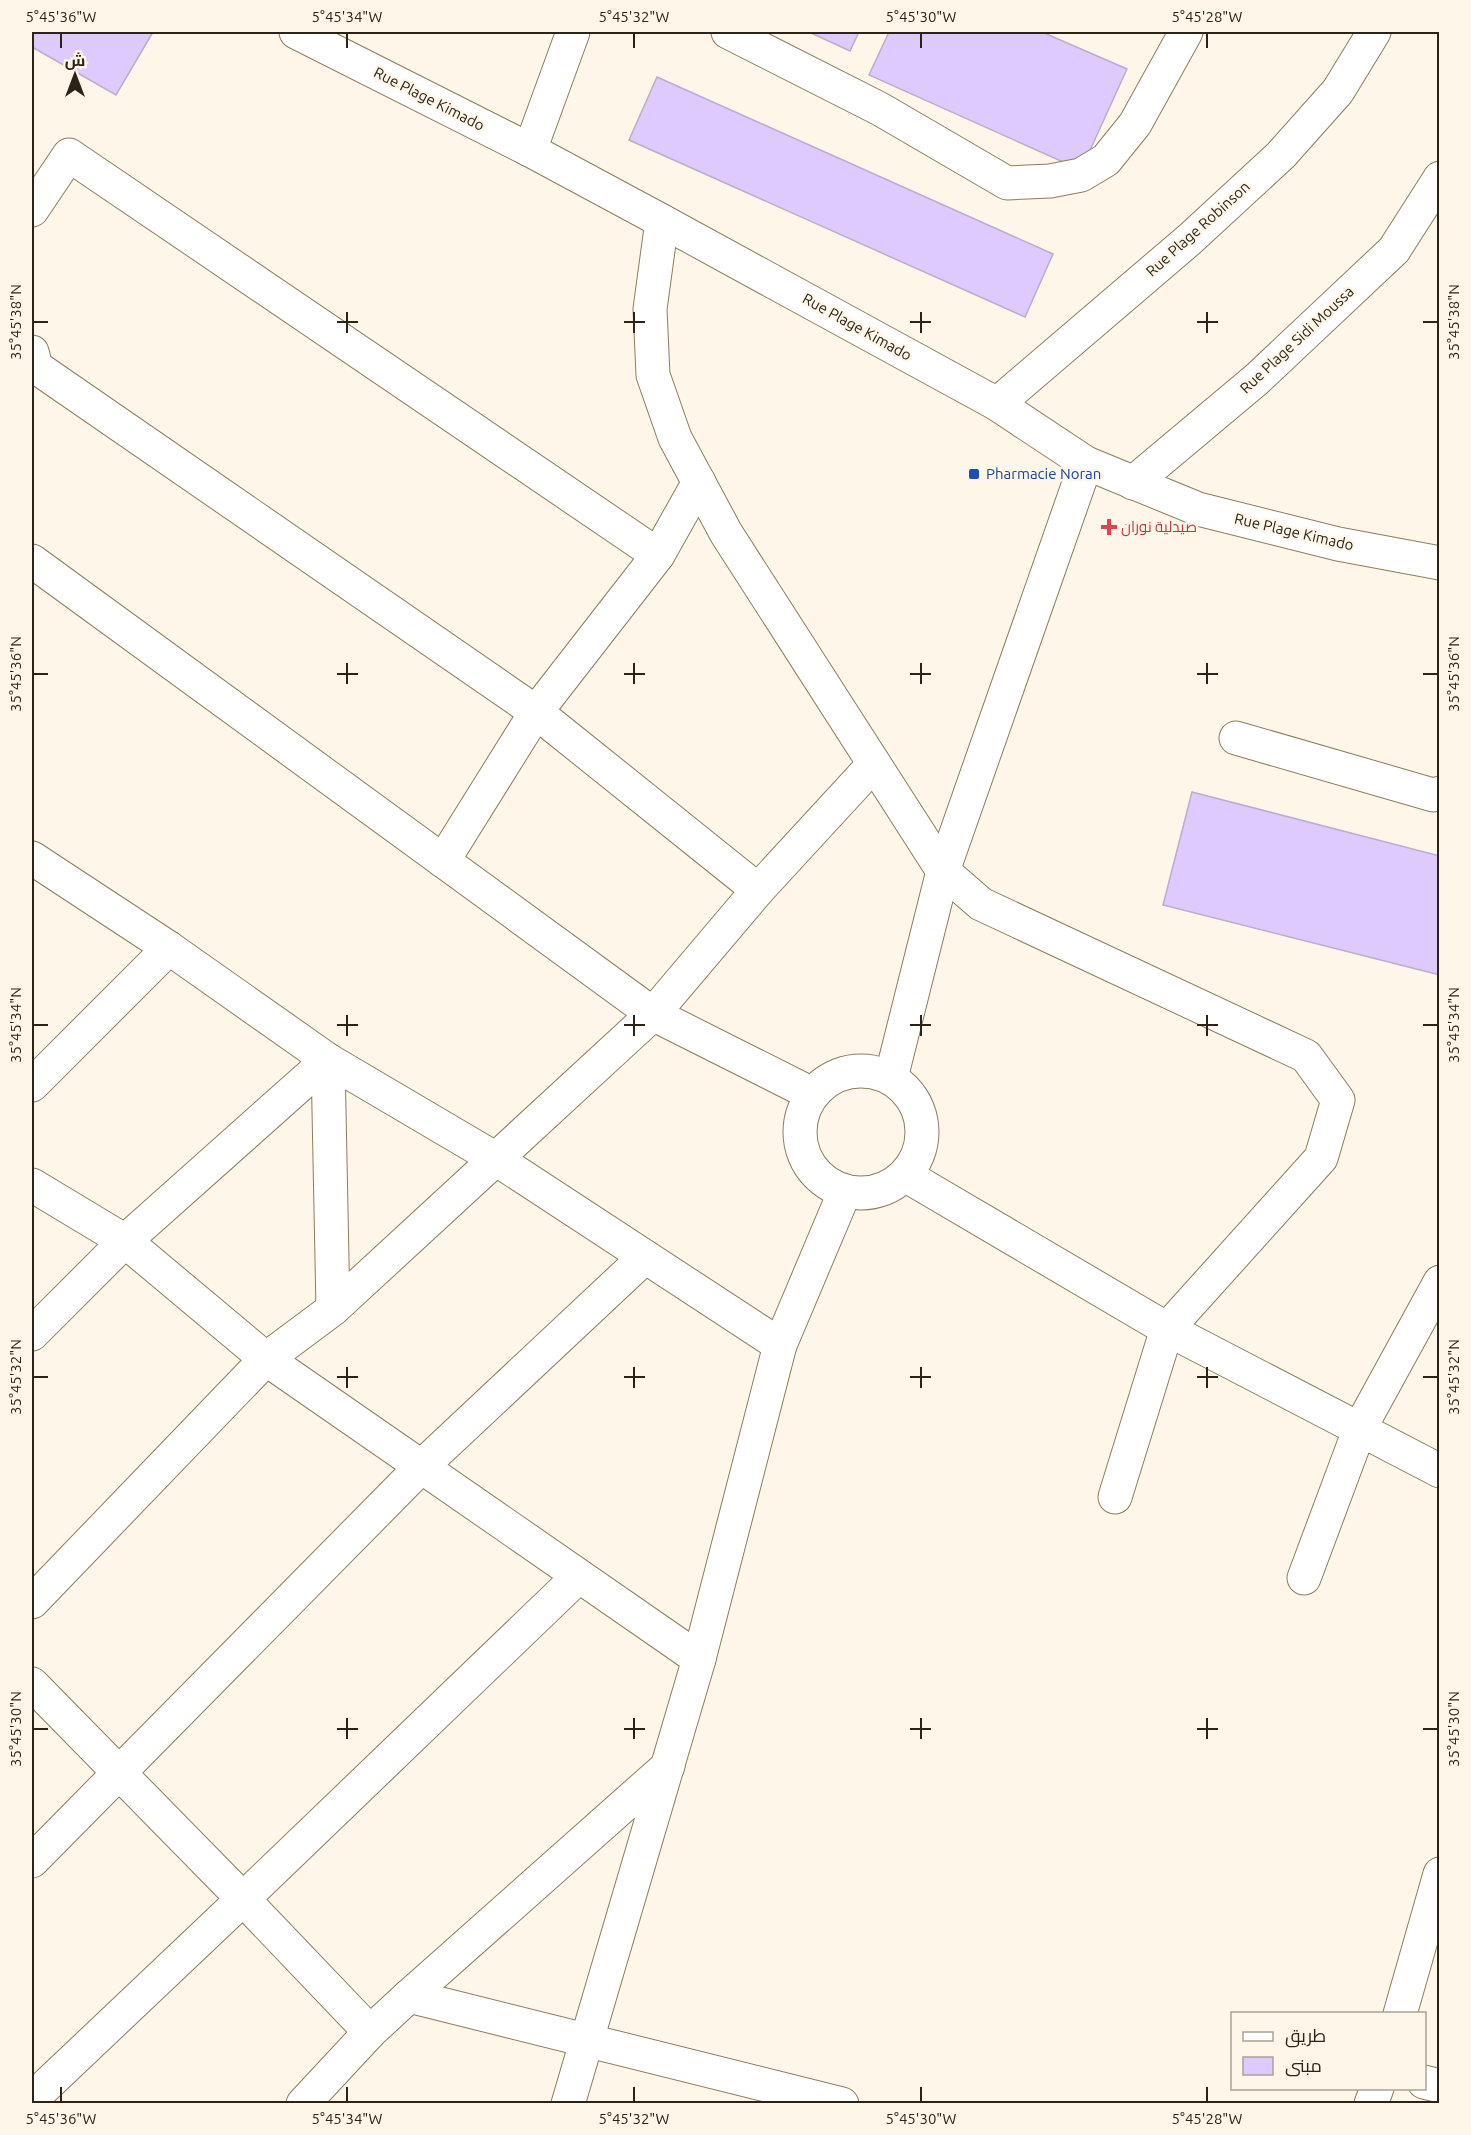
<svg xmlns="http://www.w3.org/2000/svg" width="1471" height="2135" viewBox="0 0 1471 2135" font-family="Ubuntu,Cairo,sans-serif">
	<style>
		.building { fill: #dfcafe; stroke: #baadce; stroke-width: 1.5 }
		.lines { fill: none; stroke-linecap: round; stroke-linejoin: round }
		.minor-casing { stroke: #8c7c5c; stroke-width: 35 }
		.tertiary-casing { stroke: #8c7c5c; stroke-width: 35 }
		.minor { stroke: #fff; stroke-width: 33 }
		.tertiary { stroke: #fff; stroke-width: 33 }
		.ticks { fill: none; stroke: #2a2316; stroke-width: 2 }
		.transit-dot { fill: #1a4fb4; stroke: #fef7e9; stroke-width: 2 }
		.health-dot { fill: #e0444e; stroke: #fef7e9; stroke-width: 2 }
		.labels { text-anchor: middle; stroke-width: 5; stroke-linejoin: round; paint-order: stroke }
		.street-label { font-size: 15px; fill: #2a2316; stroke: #fef7e9 }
		.transit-label { font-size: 15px; fill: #164399; stroke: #fef7e9; text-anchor: start }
		.health-label { font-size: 15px; fill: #be3a42; stroke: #fef7e9; text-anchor: start }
		.neatline { fill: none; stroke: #2a2316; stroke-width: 2 }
		.ticks-label { font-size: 15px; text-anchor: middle; fill: #2a2316 }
	</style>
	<rect width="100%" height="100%" fill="#fef7e9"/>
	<!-- building -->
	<g class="building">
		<path d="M 32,32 L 153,32 L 116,95 L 32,47 Z"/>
		<path d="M 809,32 L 859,32 L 850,51 Z"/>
		<path d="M 889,32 L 1042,32 L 1127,69 L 1081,170 L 869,75 Z"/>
		<path d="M 657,77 L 1053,254 L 1025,317 L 629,140 Z"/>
		<path d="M 1192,792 L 1440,856 L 1440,975 L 1163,905 Z"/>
	</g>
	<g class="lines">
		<defs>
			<g id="minor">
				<path d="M 728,32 L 880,109 L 1007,183 L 1050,181 L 1081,175 L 1106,160 L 1135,124 L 1186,32"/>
				<path d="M 530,150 L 573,32"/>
				<path d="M 32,210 L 69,155 L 658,555"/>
				<path d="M 662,221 L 650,309 L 653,375 L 675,438 L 726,533 L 943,871 L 981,904 L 1306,1056 L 1338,1100 L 1321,1158 L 1167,1329 L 1115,1497"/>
				<path d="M 32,352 L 36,367 L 536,712 L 758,890"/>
				<path d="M 997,404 L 1190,239 L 1281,155 L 1338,91 L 1374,32"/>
				<path d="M 1133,483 L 1257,379 L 1394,250 L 1440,178"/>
				<path d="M 32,561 L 653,1014 L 812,1094"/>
				<path d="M 1236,738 L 1433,795 L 1440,793"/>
				<path d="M 32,858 L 169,948 L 328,1060 L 496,1159 L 780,1345"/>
				<path d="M 443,861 L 536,712 L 658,555 L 699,482"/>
				<path d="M 328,1060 L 333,1309"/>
				<circle cx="861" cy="1132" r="61"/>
				<path d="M 891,1078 L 943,871 L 1086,463"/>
				<path d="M 32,1085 L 169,948"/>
				<path d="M 905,1175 L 1167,1329 L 1440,1471"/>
				<path d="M 32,1185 L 125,1241 L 266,1359 L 699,1659"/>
				<path d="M 32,1334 L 125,1241 L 328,1060"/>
				<path d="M 1304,1578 L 1360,1428 L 1440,1282"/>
				<path d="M 32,1602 L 266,1359 L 333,1309 L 653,1014 L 758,890 L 874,764"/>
				<path d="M 32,1684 L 243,1899 L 370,2032"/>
				<path d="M 32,1861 L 421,1467 L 645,1257"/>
				<path d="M 409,1996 L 842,2104"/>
				<path d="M 1400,2014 L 1440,1874"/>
				<path d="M 1424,2082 L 1440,2086"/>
				<path d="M 32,2099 L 243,1899 L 579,1576"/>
				<path d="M 303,2104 L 370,2032 L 409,1996 L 668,1766"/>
				<path d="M 568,2104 L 699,1659 L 780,1345 L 845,1191"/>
				<path d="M 1371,2104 L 1377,2088"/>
			</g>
			<path id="tertiary" d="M 296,32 L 530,150 L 662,221 L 997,404 L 1086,463 L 1198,509 L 1338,544 L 1440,563"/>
		</defs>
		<!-- minor casing -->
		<use href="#minor" class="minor-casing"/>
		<!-- tertiary casing -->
		<use href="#tertiary" class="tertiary-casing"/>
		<!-- minor -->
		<use href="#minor" class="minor"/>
		<!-- tertiary -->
		<use href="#tertiary" class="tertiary"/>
	</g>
	<!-- ticks -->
	<path class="ticks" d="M 61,33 L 61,48M 347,33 L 347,48M 634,33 L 634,48M 921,33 L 921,48M 1207,33 L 1207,48M 347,312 L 347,333M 634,312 L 634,333M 921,312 L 921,333M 1207,312 L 1207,333M 33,322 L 48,322M 337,322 L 358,322M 624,322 L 645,322M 910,322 L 931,322M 1197,322 L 1218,322M 1423,322 L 1438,322M 347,663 L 347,684M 634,663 L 634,684M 921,663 L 921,684M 1207,663 L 1207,684M 33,674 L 48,674M 337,674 L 358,674M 624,674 L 645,674M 910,674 L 931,674M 1197,674 L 1218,674M 1423,674 L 1438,674M 347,1015 L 347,1036M 634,1015 L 634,1036M 921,1015 L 921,1036M 1207,1015 L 1207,1036M 33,1025 L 48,1025M 337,1025 L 358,1025M 624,1025 L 645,1025M 910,1025 L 931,1025M 1197,1025 L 1218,1025M 1423,1025 L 1438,1025M 347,1367 L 347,1388M 634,1367 L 634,1388M 921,1367 L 921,1388M 1207,1367 L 1207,1388M 33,1377 L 48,1377M 337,1377 L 358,1377M 624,1377 L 645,1377M 910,1377 L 931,1377M 1197,1377 L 1218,1377M 1423,1377 L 1438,1377M 347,1718 L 347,1739M 634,1718 L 634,1739M 921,1718 L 921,1739M 1207,1718 L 1207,1739M 33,1729 L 48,1729M 337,1729 L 358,1729M 624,1729 L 645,1729M 910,1729 L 931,1729M 1197,1729 L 1218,1729M 1423,1729 L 1438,1729M 61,2087 L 61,2102M 347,2087 L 347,2102M 634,2087 L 634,2102M 921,2087 L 921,2102M 1207,2087 L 1207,2102"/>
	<!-- markers -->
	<rect class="transit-dot" x="968" y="468" width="12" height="12" rx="3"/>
	<path class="health-dot" d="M1106 518h6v6h6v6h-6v6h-6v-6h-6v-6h6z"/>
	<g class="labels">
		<!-- street labels -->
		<g class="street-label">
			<text transform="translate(429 99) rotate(27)" y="5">Rue Plage Kimado</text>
			<text transform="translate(1198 229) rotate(-42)" y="5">Rue Plage Robinson</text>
			<text transform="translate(857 327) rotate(29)" y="5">Rue Plage Kimado</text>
			<text transform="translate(1297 340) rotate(-43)" y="5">Rue Plage Sidi Moussa</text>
			<text transform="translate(1294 532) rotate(13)" y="5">Rue Plage Kimado</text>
		</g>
		<!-- transit labels -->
		<g class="transit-label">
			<text x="986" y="479">Pharmacie Noran</text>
		</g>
		<!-- health labels -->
		<g class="health-label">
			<text x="1121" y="532">صيدلية نوران</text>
		</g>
	</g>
	<!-- border -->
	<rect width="1471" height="2135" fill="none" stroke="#fef7e9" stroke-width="66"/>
	<!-- legend -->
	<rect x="1231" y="2012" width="195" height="78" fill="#fef7e9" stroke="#a9a295" stroke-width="1.5"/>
	<rect x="1243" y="2032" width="30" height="9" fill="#ffffff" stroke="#a9a295" stroke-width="1.5"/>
	<text x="1285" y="2042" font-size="18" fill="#2a2316">طريق</text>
	<rect x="1243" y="2057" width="30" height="18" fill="#dfcafe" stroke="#a9a295" stroke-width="1.5"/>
	<text x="1285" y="2072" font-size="18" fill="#2a2316">مبنى</text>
	<!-- north arrow -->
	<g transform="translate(75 75)" stroke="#fef7e9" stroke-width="4.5" paint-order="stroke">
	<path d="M0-4.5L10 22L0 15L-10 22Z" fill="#2a2316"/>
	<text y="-9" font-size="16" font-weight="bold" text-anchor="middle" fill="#2a2316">ش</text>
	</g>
	<rect x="33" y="33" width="1405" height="2069" class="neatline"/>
	<g class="ticks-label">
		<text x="61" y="22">5°45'36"W</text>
		<text x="347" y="22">5°45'34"W</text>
		<text x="634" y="22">5°45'32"W</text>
		<text x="921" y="22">5°45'30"W</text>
		<text x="1207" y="22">5°45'28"W</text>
		<text transform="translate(16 322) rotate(-90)" y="5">35°45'38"N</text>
		<text transform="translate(1454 322) rotate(-90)" y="5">35°45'38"N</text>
		<text transform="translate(16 674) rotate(-90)" y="5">35°45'36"N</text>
		<text transform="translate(1454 674) rotate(-90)" y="5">35°45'36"N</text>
		<text transform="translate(16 1025) rotate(-90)" y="5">35°45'34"N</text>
		<text transform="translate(1454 1025) rotate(-90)" y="5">35°45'34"N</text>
		<text transform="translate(16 1377) rotate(-90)" y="5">35°45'32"N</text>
		<text transform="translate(1454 1377) rotate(-90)" y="5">35°45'32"N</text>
		<text transform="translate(16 1729) rotate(-90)" y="5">35°45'30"N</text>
		<text transform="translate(1454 1729) rotate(-90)" y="5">35°45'30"N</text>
		<text x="61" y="2124">5°45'36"W</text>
		<text x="347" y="2124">5°45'34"W</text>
		<text x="634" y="2124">5°45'32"W</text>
		<text x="921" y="2124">5°45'30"W</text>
		<text x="1207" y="2124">5°45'28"W</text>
	</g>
</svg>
